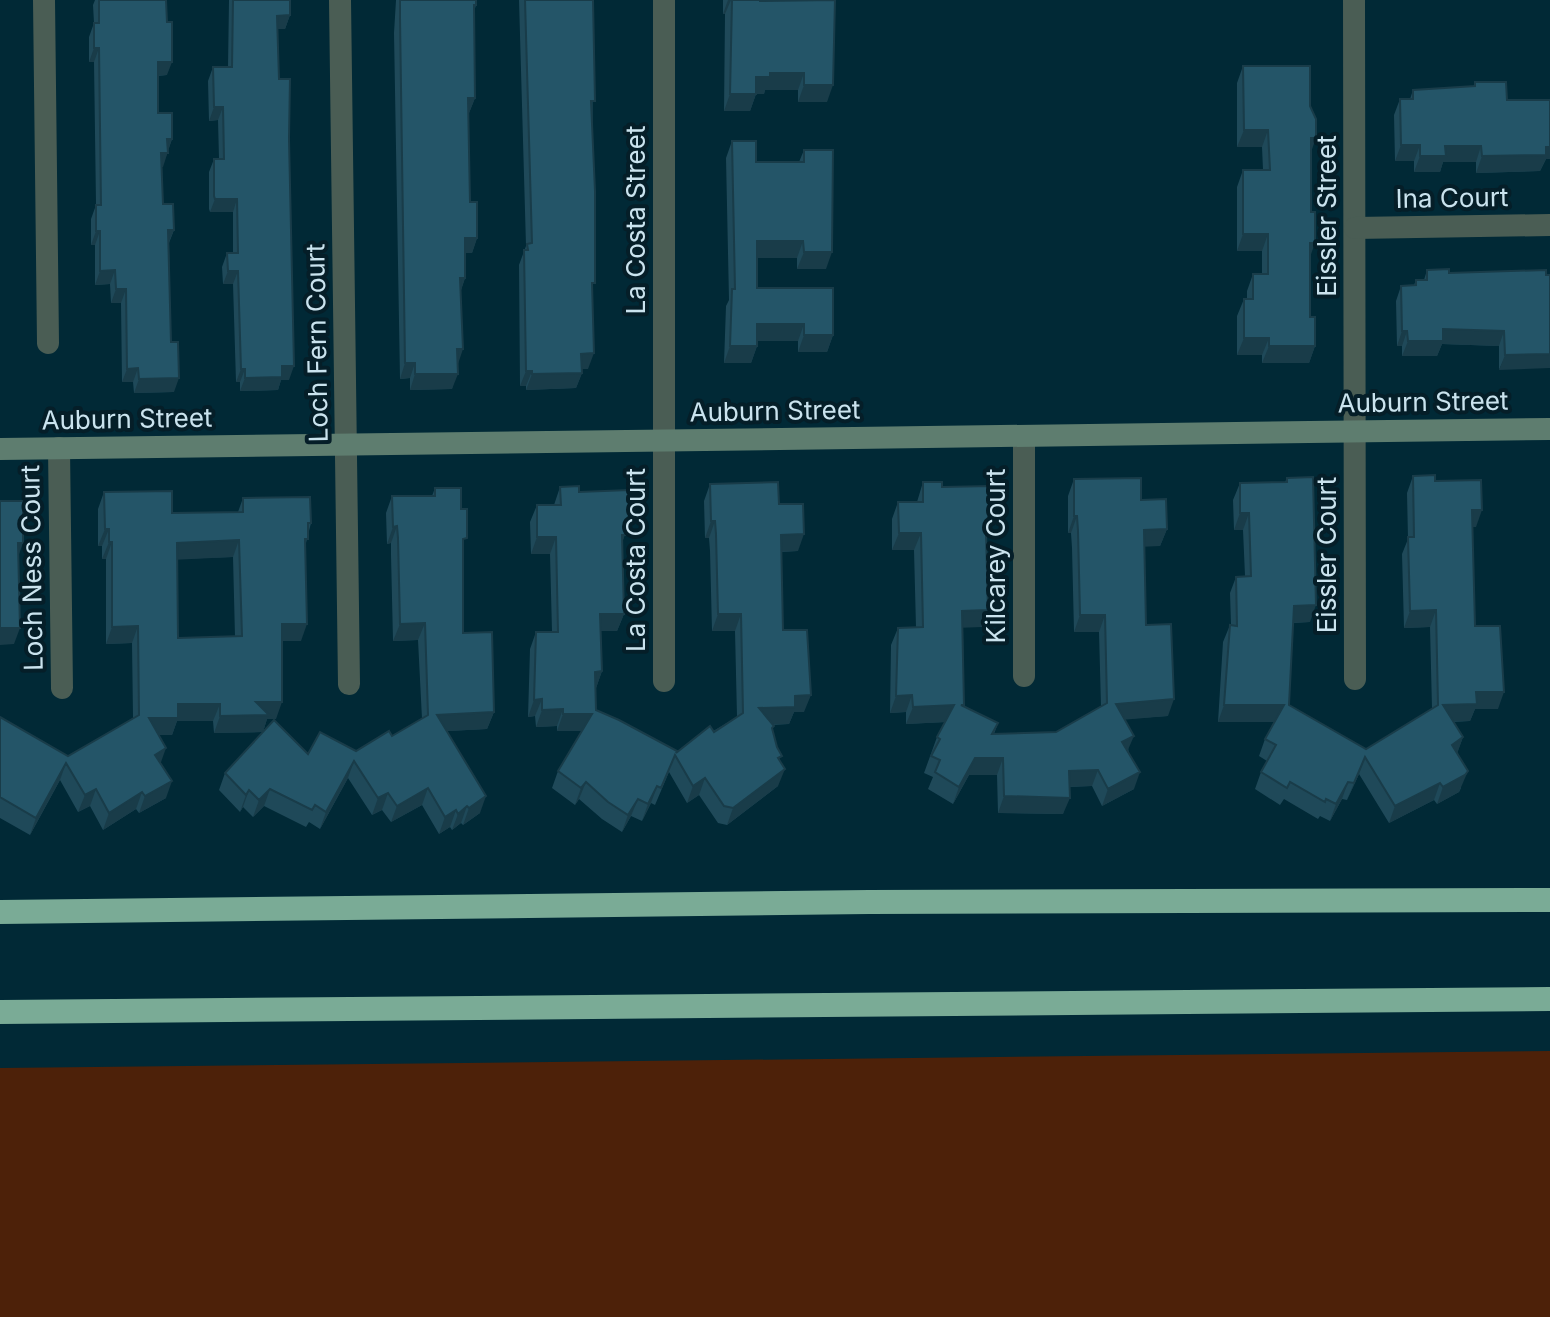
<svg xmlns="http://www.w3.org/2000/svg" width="1550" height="1317" viewBox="0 0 1550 1317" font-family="Inter,sans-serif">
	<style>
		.green { fill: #4d2109 }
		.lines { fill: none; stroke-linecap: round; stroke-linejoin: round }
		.minor { stroke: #4a5d54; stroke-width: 22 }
		.tertiary { stroke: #4a5d54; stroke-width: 22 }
		.secondary { stroke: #5e7d6f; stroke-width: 22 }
		.motorway { stroke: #7aab96; stroke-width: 24 }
		.wall { fill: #1f4959; fill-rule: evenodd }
		.shaded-wall { fill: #193c49 }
		.building { fill: #245568; stroke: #193c49; stroke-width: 2; fill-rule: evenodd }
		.labels { text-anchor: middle; stroke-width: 8; stroke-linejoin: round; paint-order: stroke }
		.street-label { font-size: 26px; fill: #cae3ee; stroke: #051e28 }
	</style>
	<rect width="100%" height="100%" fill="#012936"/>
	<!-- green -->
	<path class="green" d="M 1550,1051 L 1550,1317 L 0,1317 L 0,1068 Z"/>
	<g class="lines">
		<!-- minor -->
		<g class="minor">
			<path d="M 44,0 L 48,343"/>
			<path d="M 340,0 L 349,684"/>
			<path d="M 1354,0 L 1355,679"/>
			<path d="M 1355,228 L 1550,225"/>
			<path d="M 1024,436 L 1024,676"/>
			<path d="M 664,440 L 664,681"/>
			<path d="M 59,448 L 62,688"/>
		</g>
		<!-- tertiary -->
		<path class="tertiary" d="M 664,0 L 664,440"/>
		<!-- secondary -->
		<path class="secondary" d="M 0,449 L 1550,429"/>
		<!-- motorway -->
		<g class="motorway">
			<path d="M 0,912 L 869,902 L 1550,900"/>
			<path d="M 0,1012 L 1550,999"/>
		</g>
	</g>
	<!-- wall -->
	<g class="wall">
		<path d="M 95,0 L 166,0 L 167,75 L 158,76 L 158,113 L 172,139 L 162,167 L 163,204 L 174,230 L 169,243 L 171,342 L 174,392 L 134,393 L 133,382 L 122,382 L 121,303 L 111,303 L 110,284 L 95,285 L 95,245 L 91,245 L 91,219 L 96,205 L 94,62 L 89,62 L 89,37 L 94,23 L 93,5 Z"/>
		<path d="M 229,0 L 290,0 L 290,15 L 285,29 L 277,29 L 279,79 L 289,139 L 289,380 L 281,380 L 278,390 L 240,391 L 240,382 L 236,382 L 233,284 L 223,284 L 222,267 L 227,253 L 233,253 L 233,212 L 210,212 L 209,209 L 209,172 L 214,159 L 219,159 L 218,120 L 209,121 L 208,81 L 213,67 L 228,67 Z"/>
		<path d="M 396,0 L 476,0 L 476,5 L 474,12 L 475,98 L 469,113 L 468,113 L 470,202 L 477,238 L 472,253 L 465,253 L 465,278 L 461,290 L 458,364 L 452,389 L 410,390 L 410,378 L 400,379 L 394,33 Z"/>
		<path d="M 519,0 L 593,0 L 592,289 L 588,369 L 582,369 L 582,373 L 576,388 L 526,390 L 526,386 L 520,386 L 519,265 L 526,246 Z"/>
		<path d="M 723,0 L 760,0 L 760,1 L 835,0 L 827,102 L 798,102 L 798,90 L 765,90 L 764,94 L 756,94 L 750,111 L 724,111 L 725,14 L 723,14 Z"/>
		<path d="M 1243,66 L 1311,153 L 1310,317 L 1315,346 L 1309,363 L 1262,363 L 1262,355 L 1237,355 L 1237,316 L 1244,299 L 1247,299 L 1247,291 L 1253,274 L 1262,274 L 1262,251 L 1237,251 L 1237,187 L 1243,170 L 1263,170 L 1262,147 L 1237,147 L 1237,83 Z"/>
		<path d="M 1475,82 L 1507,100 L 1546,159 L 1540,171 L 1476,173 L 1476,162 L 1443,162 L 1440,172 L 1414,172 L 1414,161 L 1395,161 L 1394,115 L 1400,99 L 1410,99 L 1413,90 L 1473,87 Z"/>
		<path d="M 732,141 L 756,162 L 799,162 L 804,150 L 826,269 L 797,269 L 797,258 L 757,258 L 757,288 L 833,335 L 827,352 L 798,352 L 798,341 L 757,341 L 757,346 L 751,363 L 724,363 L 726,306 L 729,300 L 726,158 Z"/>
		<path d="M 1427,270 L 1449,273 L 1546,270 L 1499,370 L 1499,346 L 1442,344 L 1437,356 L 1402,356 L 1402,346 L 1397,346 L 1396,301 L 1401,286 L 1414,285 L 1416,280 L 1424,280 Z"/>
		<path d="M 1413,476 L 1435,481 L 1476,527 L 1472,527 L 1475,626 L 1498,709 L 1475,709 L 1470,721 L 1453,722 L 1463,737 L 1457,753 L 1461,788 L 1459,792 L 1437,804 L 1434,800 L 1389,823 L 1359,774 L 1347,800 L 1342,799 L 1330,821 L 1320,816 L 1318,819 L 1284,799 L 1280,805 L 1255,789 L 1261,772 L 1267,761 L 1259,756 L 1265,739 L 1275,722 L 1218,722 L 1223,642 L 1230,625 L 1231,625 L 1230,593 L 1236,577 L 1245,576 L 1243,530 L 1234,530 L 1233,500 L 1240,483 L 1285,482 L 1287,478 L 1310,622 L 1293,623 L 1289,705 L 1366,749 L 1432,709 L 1430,627 L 1404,628 L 1402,554 L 1408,539 L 1407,493 Z"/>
		<path d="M 1074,479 L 1141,500 L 1167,529 L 1160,546 L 1144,546 L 1146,625 L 1168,716 L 1124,719 L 1134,789 L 1102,806 L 1092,786 L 1069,787 L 1063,814 L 998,813 L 997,775 L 969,775 L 953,804 L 928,789 L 933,777 L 924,773 L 937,737 L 945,722 L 906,724 L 906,712 L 890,713 L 891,645 L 898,628 L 916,628 L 914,550 L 892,550 L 892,519 L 898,502 L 917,502 L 923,482 L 942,487 L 986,534 L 982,627 L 963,627 L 964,707 L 998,723 L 994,734 L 1056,732 L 1101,707 L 1099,632 L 1074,632 L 1072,548 L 1071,533 L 1068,533 L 1068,496 Z"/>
		<path d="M 710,484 L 779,504 L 798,551 L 781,552 L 783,630 L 804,712 L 794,712 L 789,724 L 773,725 L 772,730 L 780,761 L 778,786 L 727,825 L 718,823 L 699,795 L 687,803 L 669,772 L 655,805 L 651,803 L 642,821 L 631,816 L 622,832 L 602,819 L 579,799 L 575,805 L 552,788 L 558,771 L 582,731 L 557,731 L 557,726 L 536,727 L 535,716 L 528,717 L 530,649 L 536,632 L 552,632 L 550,554 L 531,554 L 530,522 L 537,505 L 554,505 L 560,487 L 579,492 L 629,523 L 622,542 L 624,614 L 617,631 L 601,631 L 602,671 L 596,688 L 596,710 L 676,753 L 737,717 L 735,631 L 712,631 L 710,551 L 709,538 L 705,538 L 704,501 Z"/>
		<path d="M 435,488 L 463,550 L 463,633 L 494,712 L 487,729 L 447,731 L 480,813 L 463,825 L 461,823 L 452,830 L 450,827 L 439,834 L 422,805 L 391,822 L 382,810 L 372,815 L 348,778 L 320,829 L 309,822 L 306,827 L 264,806 L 253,817 L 243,807 L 240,812 L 219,790 L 225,773 L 263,732 L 214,733 L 213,721 L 177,721 L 172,735 L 158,735 L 160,763 L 166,798 L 139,813 L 136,809 L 103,830 L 90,806 L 78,812 L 60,780 L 30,835 L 0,818 L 0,717 L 68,756 L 133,718 L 132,643 L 106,644 L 106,559 L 102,559 L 102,546 L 98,546 L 98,509 L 104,492 L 172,513 L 238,512 L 243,498 L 311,523 L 305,547 L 301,641 L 282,641 L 276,719 L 267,719 L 263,732 L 308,754 L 356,751 L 392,736 L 422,719 L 418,640 L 393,641 L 391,555 L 391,543 L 387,544 L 386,513 L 392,496 L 432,496 ZM 233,557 L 235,637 L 178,638 L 177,559 Z"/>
	</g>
	<!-- shaded-wall -->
	<g class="shaded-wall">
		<path d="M 728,0 L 731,0 L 725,14 L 723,14 Z"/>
		<path d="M 290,15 L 285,29 L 272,29 L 277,16 Z"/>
		<path d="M 94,48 L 99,48 L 94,62 L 89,62 Z"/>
		<path d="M 158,62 L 172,62 L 167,75 L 153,76 Z"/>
		<path d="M 770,73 L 804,73 L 798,90 L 765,90 L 764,94 L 750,94 L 756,77 Z"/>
		<path d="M 804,85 L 833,85 L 827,102 L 798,102 Z"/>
		<path d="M 730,94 L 756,94 L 750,111 L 724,111 Z"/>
		<path d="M 468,98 L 475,98 L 469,113 L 462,114 Z"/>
		<path d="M 214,107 L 223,107 L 218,120 L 209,121 Z"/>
		<path d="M 1244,130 L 1268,130 L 1262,147 L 1237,147 Z"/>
		<path d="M 1311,138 L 1316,138 L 1310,155 Z"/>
		<path d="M 167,139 L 172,139 L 163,167 L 156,167 Z"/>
		<path d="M 1401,145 L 1420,145 L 1414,161 L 1395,161 Z"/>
		<path d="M 1550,145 L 1550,159 L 1546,159 L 1540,171 L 1476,173 L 1482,156 Z"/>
		<path d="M 1445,146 L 1481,146 L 1476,162 L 1443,162 L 1440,172 L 1414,172 L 1420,156 Z"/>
		<path d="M 215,199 L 237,199 L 233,212 L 210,212 Z"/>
		<path d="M 168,230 L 174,230 L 168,244 Z"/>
		<path d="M 96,231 L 100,231 L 95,245 L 91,245 Z"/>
		<path d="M 1243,234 L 1268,234 L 1262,251 L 1237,251 Z"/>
		<path d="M 465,238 L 477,238 L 472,253 L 459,253 Z"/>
		<path d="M 757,241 L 803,241 L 797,258 L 751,258 Z"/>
		<path d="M 1310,243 L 1315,243 L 1309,260 Z"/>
		<path d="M 804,252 L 832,252 L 826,269 L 797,269 Z"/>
		<path d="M 115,270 L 110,284 L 95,285 L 100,271 Z"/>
		<path d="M 228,271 L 238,271 L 233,284 L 223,284 Z"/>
		<path d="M 460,278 L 465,278 L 460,293 Z"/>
		<path d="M 116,289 L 126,289 L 121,303 L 111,303 Z"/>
		<path d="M 757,324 L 804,324 L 798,341 L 751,341 Z"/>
		<path d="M 1443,329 L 1504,331 L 1499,346 L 1442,344 L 1437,356 L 1402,356 L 1408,341 Z"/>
		<path d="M 1402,331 L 1407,331 L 1402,346 L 1397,346 Z"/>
		<path d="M 804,335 L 833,335 L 827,352 L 798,352 Z"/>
		<path d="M 1244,338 L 1269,338 L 1262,355 L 1237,355 Z"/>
		<path d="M 730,346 L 757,346 L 751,363 L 724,363 Z"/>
		<path d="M 1269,346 L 1315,346 L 1309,363 L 1262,363 Z"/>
		<path d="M 457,349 L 463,349 L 458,364 Z"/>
		<path d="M 594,353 L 588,369 L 576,369 L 581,354 Z"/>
		<path d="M 1550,354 L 1550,368 L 1499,370 L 1505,355 Z"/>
		<path d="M 405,363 L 415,363 L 410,378 L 400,379 Z"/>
		<path d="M 282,366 L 294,366 L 289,380 L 281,380 L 278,390 L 240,391 L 245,378 Z"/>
		<path d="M 138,368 L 133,382 L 122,382 L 127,369 Z"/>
		<path d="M 241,369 L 245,369 L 240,382 L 236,382 Z"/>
		<path d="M 526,371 L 532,371 L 526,386 L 520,386 Z"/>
		<path d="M 582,373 L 576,388 L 526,390 L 532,374 Z"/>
		<path d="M 415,374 L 458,374 L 452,389 L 410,390 Z"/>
		<path d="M 179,378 L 174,392 L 134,393 L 139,379 Z"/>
		<path d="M 1472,510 L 1482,510 L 1476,527 L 1466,527 Z"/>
		<path d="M 1240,513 L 1249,513 L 1243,530 L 1234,530 Z"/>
		<path d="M 1074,516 L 1077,516 L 1071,533 L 1068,533 Z"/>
		<path d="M 988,517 L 992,517 L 986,534 Z"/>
		<path d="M 711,521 L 715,521 L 709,538 L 705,538 Z"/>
		<path d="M 624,523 L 629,523 L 619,552 Z"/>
		<path d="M 397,526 L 391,543 L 387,544 L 393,527 Z"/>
		<path d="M 105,529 L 109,529 L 102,546 L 98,546 Z"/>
		<path d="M 1167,529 L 1160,546 L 1138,547 L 1144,530 Z"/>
		<path d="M 899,533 L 921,533 L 914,550 L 892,550 Z"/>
		<path d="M 804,534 L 798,551 L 775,552 L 781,535 Z"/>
		<path d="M 537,537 L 556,537 L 550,554 L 531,554 Z"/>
		<path d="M 239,540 L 233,557 L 171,560 L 177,543 Z"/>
		<path d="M 109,542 L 112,542 L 106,559 L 102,559 Z"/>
		<path d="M 18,543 L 23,543 L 17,560 Z"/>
		<path d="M 1316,605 L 1310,622 L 1288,623 L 1294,606 Z"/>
		<path d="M 988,610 L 982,627 L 956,628 L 962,611 Z"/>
		<path d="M 1436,610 L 1430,627 L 1404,628 L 1410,611 Z"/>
		<path d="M 600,614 L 624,614 L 617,631 L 594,631 Z"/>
		<path d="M 718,614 L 741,614 L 735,631 L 712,631 Z"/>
		<path d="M 1080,615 L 1105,615 L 1099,632 L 1074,632 Z"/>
		<path d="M 425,623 L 418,640 L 393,641 L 400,624 Z"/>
		<path d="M 282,624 L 307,624 L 301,641 L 276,641 Z"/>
		<path d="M 138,626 L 132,643 L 106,644 L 112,627 Z"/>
		<path d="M 0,628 L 20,628 L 14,644 L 0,645 Z"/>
		<path d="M 602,671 L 596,688 L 595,672 Z"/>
		<path d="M 1476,692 L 1504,692 L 1498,709 L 1475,709 L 1470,721 L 1437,722 L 1443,705 Z"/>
		<path d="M 811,695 L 804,712 L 794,712 L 789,724 L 753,725 L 759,708 L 795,696 Z"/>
		<path d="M 912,695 L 906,712 L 890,713 L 896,696 Z"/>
		<path d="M 542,699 L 535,716 L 528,717 L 534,700 Z"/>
		<path d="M 1174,699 L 1168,716 L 1109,721 L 1116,704 Z"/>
		<path d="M 256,702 L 282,702 L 276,719 L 267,719 L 263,732 L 214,733 L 220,716 Z"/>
		<path d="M 178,704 L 220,704 L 213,721 L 177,721 L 172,735 L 142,735 L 149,718 Z"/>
		<path d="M 954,705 L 948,722 L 906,724 L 913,707 Z"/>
		<path d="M 1224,705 L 1284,705 L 1278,722 L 1218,722 Z"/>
		<path d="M 563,709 L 557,726 L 536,727 L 542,710 Z"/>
		<path d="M 494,712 L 487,729 L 431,732 L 437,715 Z"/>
		<path d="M 563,714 L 592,714 L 586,731 L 557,731 Z"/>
		<path d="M 1134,736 L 1127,752 L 1122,742 Z"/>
		<path d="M 1463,737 L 1457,754 L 1452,745 Z"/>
		<path d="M 166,748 L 160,765 L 155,755 Z"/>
		<path d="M 1365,757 L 1359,774 L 1347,800 L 1354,783 Z"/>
		<path d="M 975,758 L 1003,758 L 997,775 L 969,775 L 953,804 L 959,787 Z"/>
		<path d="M 354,761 L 348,778 L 320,829 L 326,812 Z"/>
		<path d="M 66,763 L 60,780 L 30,835 L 36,818 Z"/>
		<path d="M 785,769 L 778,786 L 727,825 L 733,808 Z"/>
		<path d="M 1098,770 L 1092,786 L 1063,787 L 1069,771 Z"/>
		<path d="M 1468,771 L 1459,792 L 1437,804 L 1443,787 Z"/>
		<path d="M 1140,772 L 1134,789 L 1102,806 L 1108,789 Z"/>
		<path d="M 705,778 L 699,795 L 687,803 L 693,786 Z"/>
		<path d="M 172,781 L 166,798 L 139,813 L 145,796 Z"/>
		<path d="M 586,782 L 579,799 L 575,805 L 581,788 Z"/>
		<path d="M 1348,782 L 1342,799 L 1330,821 L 1336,804 Z"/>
		<path d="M 1440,783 L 1434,800 L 1389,823 L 1395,806 Z"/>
		<path d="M 657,786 L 651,803 L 642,821 L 648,804 Z"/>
		<path d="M 428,788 L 422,805 L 391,822 L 397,806 Z"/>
		<path d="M 96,789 L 90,806 L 78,812 L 85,795 Z"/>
		<path d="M 270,789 L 264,806 L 253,817 L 259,800 Z"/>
		<path d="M 249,790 L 243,807 L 240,812 L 246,795 Z"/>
		<path d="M 142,792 L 136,809 L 103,830 L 109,813 Z"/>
		<path d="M 388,793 L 382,810 L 372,815 L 378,798 Z"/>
		<path d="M 486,796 L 480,813 L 463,825 L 469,808 Z"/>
		<path d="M 1004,796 L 1070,798 L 1063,814 L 998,813 Z"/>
		<path d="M 638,799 L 631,816 L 622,832 L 628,815 Z"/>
		<path d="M 467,806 L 461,823 L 452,830 L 458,814 Z"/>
		<path d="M 456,810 L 450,827 L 439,834 L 445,817 Z"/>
	</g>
	<!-- building -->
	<g class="building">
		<path d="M 99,0 L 166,0 L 167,22 L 172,22 L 172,62 L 158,62 L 158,113 L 172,113 L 172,139 L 167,139 L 168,153 L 161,153 L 163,204 L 173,204 L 174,230 L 168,230 L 171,342 L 178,342 L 179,378 L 139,379 L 138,368 L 127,369 L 126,289 L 116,289 L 115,270 L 100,271 L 100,231 L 96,231 L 96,205 L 101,205 L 99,48 L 94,48 L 94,23 L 99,23 Z"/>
		<path d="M 233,0 L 290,0 L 290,15 L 277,16 L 279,79 L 290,79 L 289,139 L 294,366 L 282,366 L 282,377 L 245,378 L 245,369 L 241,369 L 238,271 L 228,271 L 227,253 L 238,253 L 237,199 L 215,199 L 214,196 L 214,159 L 224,159 L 223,107 L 214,107 L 213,67 L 232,67 Z"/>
		<path d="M 400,0 L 476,0 L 476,5 L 474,5 L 475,98 L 468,98 L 470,202 L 477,202 L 477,238 L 465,238 L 465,278 L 460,278 L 463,349 L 457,349 L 458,374 L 415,374 L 415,363 L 405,363 L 400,18 Z"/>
		<path d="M 525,0 L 593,0 L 595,101 L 591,101 L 595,191 L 595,283 L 592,283 L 594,353 L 581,354 L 582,373 L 532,374 L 532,371 L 526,371 L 524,250 L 528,250 L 527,244 L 532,243 Z"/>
		<path d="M 732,0 L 760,0 L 760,1 L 835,0 L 833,85 L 804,85 L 804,73 L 770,73 L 770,77 L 756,77 L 756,94 L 730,94 Z"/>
		<path d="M 1243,66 L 1310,66 L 1310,106 L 1316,119 L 1316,138 L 1311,138 L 1311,212 L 1315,212 L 1315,243 L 1310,243 L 1310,317 L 1315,317 L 1315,346 L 1269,346 L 1269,338 L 1244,338 L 1244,299 L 1253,299 L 1253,274 L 1268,274 L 1268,234 L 1243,234 L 1243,170 L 1270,170 L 1268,130 L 1244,130 Z"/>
		<path d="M 1475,82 L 1506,82 L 1507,100 L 1550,100 L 1550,147 L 1546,147 L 1546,155 L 1482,156 L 1481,146 L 1445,146 L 1446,156 L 1420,156 L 1420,145 L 1401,145 L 1400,99 L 1413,99 L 1413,90 L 1475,86 Z"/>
		<path d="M 732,141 L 756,141 L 756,162 L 804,162 L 804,150 L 833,150 L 832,252 L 804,252 L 803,241 L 757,241 L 757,288 L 833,288 L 833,335 L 804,335 L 804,324 L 757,324 L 757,346 L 730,346 L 732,289 L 735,289 Z"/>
		<path d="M 1449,269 L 1449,273 L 1546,270 L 1546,275 L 1550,275 L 1550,354 L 1505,355 L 1504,331 L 1443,329 L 1443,341 L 1408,341 L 1407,331 L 1402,331 L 1401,286 L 1416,285 L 1416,280 L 1427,280 L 1427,270 Z"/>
		<path d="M 1435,475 L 1435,481 L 1481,480 L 1482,510 L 1472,510 L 1475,626 L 1500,626 L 1504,692 L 1476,692 L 1477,704 L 1443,705 L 1463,737 L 1452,745 L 1468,771 L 1465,775 L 1443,787 L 1440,783 L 1395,806 L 1365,757 L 1354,783 L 1348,782 L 1336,804 L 1326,799 L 1325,802 L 1290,782 L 1287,788 L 1261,772 L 1276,745 L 1265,739 L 1284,705 L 1224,705 L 1230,625 L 1237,626 L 1236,577 L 1251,576 L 1249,513 L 1240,513 L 1240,483 L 1287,482 L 1287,478 L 1313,477 L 1316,605 L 1294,606 L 1289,705 L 1366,749 L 1438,705 L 1436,610 L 1410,611 L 1408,537 L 1414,537 L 1413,476 Z"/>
		<path d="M 1141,478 L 1141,500 L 1166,499 L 1167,529 L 1144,530 L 1146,625 L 1171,624 L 1174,699 L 1116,704 L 1134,736 L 1122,742 L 1140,772 L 1108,789 L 1098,770 L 1069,771 L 1070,798 L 1004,796 L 1003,758 L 975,758 L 959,787 L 935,772 L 940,760 L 931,756 L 940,739 L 937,737 L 954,705 L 913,707 L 912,695 L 896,696 L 898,628 L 923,627 L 921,533 L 899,533 L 898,502 L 923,502 L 923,482 L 942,482 L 942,487 L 991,486 L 992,517 L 988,517 L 986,531 L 988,610 L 962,611 L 964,705 L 961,705 L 998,723 L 992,734 L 1056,732 L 1107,703 L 1105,615 L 1080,615 L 1078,531 L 1077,516 L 1074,516 L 1074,479 Z"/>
		<path d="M 778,482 L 779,504 L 803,504 L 804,534 L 781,535 L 783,630 L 807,630 L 811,695 L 795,696 L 795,707 L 759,708 L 774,726 L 772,728 L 777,747 L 782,756 L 778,758 L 785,769 L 733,808 L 724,806 L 705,778 L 693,786 L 675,755 L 661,788 L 657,786 L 648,804 L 638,799 L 628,815 L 608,802 L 586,782 L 581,788 L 558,771 L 592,714 L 563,714 L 563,709 L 542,710 L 542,699 L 534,700 L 536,632 L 558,632 L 556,537 L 537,537 L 537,505 L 561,505 L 560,487 L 579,486 L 579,492 L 629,490 L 629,523 L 624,523 L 625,535 L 622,535 L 624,614 L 600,614 L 602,671 L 595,672 L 596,710 L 619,720 L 677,751 L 676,753 L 710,726 L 714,732 L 743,713 L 741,614 L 718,614 L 716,534 L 715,521 L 711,521 L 710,484 Z"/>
		<path d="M 435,488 L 461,488 L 461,509 L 467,509 L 467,538 L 463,539 L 463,633 L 492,632 L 494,712 L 437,715 L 486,796 L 469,808 L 467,806 L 458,814 L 456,810 L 445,817 L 428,788 L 397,806 L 388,793 L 378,798 L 354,761 L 326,812 L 315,805 L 312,810 L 270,789 L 259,800 L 249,790 L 246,795 L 225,773 L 274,720 L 308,754 L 320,732 L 356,751 L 389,731 L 392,736 L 428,715 L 425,623 L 400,624 L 398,538 L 397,526 L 393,527 L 392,496 L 435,496 Z"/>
		<path d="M 172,491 L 172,513 L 243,512 L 243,498 L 310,497 L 311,523 L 308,523 L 308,539 L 305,539 L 307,624 L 282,624 L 282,702 L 256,702 L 269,715 L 220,716 L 220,704 L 178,704 L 178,718 L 149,718 L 166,748 L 155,755 L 172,781 L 145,796 L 142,792 L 109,813 L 96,789 L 85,795 L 66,763 L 36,818 L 0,797 L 0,717 L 68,756 L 139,715 L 138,626 L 112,627 L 112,542 L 109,542 L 109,529 L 105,529 L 104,492 ZM 239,540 L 242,636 L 178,638 L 177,543 Z"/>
		<path d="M 0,501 L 23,501 L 23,543 L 18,543 L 20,628 L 0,628 Z"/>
	</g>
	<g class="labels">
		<!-- street labels -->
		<g class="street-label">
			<text transform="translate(1452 198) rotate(-1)" y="9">Ina Court</text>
			<text transform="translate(1327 216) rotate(-90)" y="9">Eissler Street</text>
			<text transform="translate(636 220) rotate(-90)" y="9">La Costa Street</text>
			<text transform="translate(317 343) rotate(-91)" y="9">Loch Fern Court</text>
			<text transform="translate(1423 402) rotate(-1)" y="9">Auburn Street</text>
			<text transform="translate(775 411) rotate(-1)" y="9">Auburn Street</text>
			<text transform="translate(127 419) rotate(-1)" y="9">Auburn Street</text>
			<text transform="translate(1327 555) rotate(-90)" y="9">Eissler Court</text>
			<text transform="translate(996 556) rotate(-90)" y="9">Kilcarey Court</text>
			<text transform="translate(636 560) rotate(-90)" y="9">La Costa Court</text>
			<text transform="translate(32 568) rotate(-91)" y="9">Loch Ness Court</text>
		</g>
	</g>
</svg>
